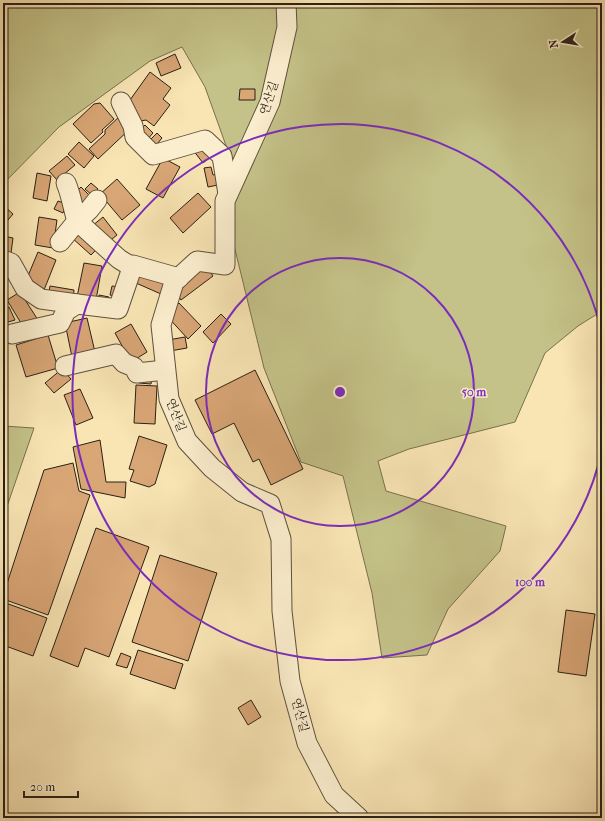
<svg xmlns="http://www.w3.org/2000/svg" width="605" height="821" viewBox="0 0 605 821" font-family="'IM FELL French Canon','Noto Serif KR',serif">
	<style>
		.green { fill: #c4c288; stroke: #77714f }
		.building { fill: #d9a676; stroke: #2a2016 }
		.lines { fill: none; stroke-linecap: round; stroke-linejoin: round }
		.minor-casing { stroke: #5e513e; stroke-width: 21 }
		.minor { stroke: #fbeece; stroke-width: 19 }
		.ring { fill: none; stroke: #7b2cbf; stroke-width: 2 }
		.labels { text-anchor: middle; stroke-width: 3; stroke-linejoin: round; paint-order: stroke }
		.street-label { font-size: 12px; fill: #2a2016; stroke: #fbeece }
		.centre { fill: #7b2cbf; stroke: #fbeece; stroke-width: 2 }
		.ring-label { font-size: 12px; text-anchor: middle; font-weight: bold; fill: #7b2cbf; stroke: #fbeece; stroke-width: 3; stroke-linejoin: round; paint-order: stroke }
	</style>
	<rect width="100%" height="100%" fill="#f9e5b4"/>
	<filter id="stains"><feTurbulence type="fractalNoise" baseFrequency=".005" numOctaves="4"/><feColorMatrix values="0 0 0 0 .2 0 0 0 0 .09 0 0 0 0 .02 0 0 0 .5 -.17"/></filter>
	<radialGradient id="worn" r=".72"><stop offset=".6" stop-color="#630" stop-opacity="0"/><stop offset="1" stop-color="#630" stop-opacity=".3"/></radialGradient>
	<!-- green -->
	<g class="green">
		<path d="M 3,3 L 602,3 L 602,311 L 578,326 L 545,353 L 515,422 L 409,449 L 378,461 L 386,491 L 506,526 L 500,551 L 448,609 L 427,655 L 382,658 L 372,593 L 343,476 L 301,462 L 264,368 L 230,229 L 229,154 L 205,87 L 182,47 L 150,61 L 59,127 L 3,184 Z"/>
		<path d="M 3,426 L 34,428 L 3,518 Z"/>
	</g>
	<!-- building -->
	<g class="building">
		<path d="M 175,54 L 181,68 L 161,76 L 156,63 Z"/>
		<path d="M 150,72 L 171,88 L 163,99 L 170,105 L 154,126 L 146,120 L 141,121 L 125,107 Z"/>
		<path d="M 240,89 L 255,89 L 255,100 L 239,100 Z"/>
		<path d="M 100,103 L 114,119 L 102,130 L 103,132 L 91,143 L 73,124 L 94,104 Z"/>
		<path d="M 121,115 L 132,127 L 98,159 L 89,149 L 105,134 L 105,130 Z"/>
		<path d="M 145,125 L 153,133 L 146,141 L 137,133 Z"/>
		<path d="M 157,133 L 162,138 L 153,149 L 147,143 Z"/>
		<path d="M 79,142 L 94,156 L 84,168 L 68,154 Z"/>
		<path d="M 203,142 L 213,155 L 203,163 L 193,150 Z"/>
		<path d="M 67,156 L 75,165 L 57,180 L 49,171 Z"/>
		<path d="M 163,158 L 180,167 L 163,198 L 146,189 Z"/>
		<path d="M 211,167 L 213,175 L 221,173 L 223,184 L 208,187 L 204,168 Z"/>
		<path d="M 37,173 L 51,176 L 47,201 L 33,198 Z"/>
		<path d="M 117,179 L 140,205 L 122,220 L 100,194 Z"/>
		<path d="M 91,183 L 98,189 L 92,195 L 85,189 Z"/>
		<path d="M 81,187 L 91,197 L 84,204 L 74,194 Z"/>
		<path d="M 198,193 L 211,207 L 183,233 L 170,218 Z"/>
		<path d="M 58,201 L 66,204 L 63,213 L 54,209 Z"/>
		<path d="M 3,205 L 13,214 L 3,226 Z"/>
		<path d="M 39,217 L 57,220 L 53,248 L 35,245 Z"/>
		<path d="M 103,217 L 117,235 L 106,244 L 92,226 Z"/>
		<path d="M 79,228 L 99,247 L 91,255 L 71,237 Z"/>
		<path d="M 3,236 L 13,238 L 11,253 L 3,252 Z"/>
		<path d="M 38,252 L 56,260 L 44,290 L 25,283 Z"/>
		<path d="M 84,263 L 102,266 L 96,300 L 77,297 Z"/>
		<path d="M 206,266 L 213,276 L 181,300 L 174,289 Z"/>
		<path d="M 141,270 L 166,281 L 161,294 L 136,283 Z"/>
		<path d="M 3,271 L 9,273 L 4,291 L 3,290 Z"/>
		<path d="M 50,286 L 74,290 L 73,301 L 48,297 Z"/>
		<path d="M 112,286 L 120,287 L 118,297 L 110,295 Z"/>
		<path d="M 20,292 L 38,320 L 24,328 L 7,300 Z"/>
		<path d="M 99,295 L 109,297 L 108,306 L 97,304 Z"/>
		<path d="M 179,303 L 201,326 L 188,339 L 166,315 Z"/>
		<path d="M 9,307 L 15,320 L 8,322 L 3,309 Z"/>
		<path d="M 221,314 L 231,324 L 213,343 L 203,332 Z"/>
		<path d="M 87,318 L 95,352 L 72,357 L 65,323 Z"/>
		<path d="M 131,324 L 147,352 L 131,362 L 115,333 Z"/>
		<path d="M 48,335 L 58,368 L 26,377 L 16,345 Z"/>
		<path d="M 185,337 L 187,348 L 170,351 L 168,340 Z"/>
		<path d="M 62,369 L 71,379 L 54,393 L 45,383 Z"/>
		<path d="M 255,370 L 303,469 L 271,485 L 259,459 L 253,462 L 234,423 L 212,434 L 195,400 Z"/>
		<path d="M 139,377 L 152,378 L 151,384 L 139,383 Z"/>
		<path d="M 136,385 L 157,386 L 155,424 L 134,423 Z"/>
		<path d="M 80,389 L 93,418 L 76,425 L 64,395 Z"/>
		<path d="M 139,436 L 167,445 L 155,484 L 149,487 L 130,481 L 134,470 L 129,469 Z"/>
		<path d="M 100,440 L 106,482 L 126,482 L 125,498 L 81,489 L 73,447 Z"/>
		<path d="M 73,463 L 79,491 L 90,495 L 48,615 L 3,599 L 3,596 L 44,470 Z"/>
		<path d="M 96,528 L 149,547 L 109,657 L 85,648 L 78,667 L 50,656 Z"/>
		<path d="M 160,555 L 217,573 L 188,661 L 132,642 Z"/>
		<path d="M 3,602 L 47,618 L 33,656 L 3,645 Z"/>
		<path d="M 566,610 L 595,614 L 586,676 L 558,672 Z"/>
		<path d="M 138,650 L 183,664 L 175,689 L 130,674 Z"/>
		<path d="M 121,653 L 131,657 L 127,668 L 116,665 Z"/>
		<path d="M 251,700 L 261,717 L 248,725 L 238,708 Z"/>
	</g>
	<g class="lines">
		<defs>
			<g id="minor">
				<path d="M 286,3 L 287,27 L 270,102 L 225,201 L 225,265 L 197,261 L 174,282 L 161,325 L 169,399 L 187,441 L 212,468 L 242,492 L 270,504 L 281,539 L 282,611 L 290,681 L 307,743 L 334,795 L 359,818"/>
				<path d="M 121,102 L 133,126 L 135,137 L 153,155 L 205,140 L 222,156 L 228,194"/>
				<path d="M 66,183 C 71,194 73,209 77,221 L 89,210 L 97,200"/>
				<path d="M 60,242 L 77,221 L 119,259 L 132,267"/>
				<path d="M 3,260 L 11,263 L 25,288 L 41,299 L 77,304"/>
				<path d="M 12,334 L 60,323 L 66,311 L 77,304 L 118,309 L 133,265 L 179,278"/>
				<path d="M 65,366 L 116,354 L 124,363 L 134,367 L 137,373 L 165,370"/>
			</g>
		</defs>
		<!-- minor casing -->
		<use href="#minor" class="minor-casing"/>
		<!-- minor -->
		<use href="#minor" class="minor"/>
	</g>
	<!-- distance rings -->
	<g class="ring">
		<circle cx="340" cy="392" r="134"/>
		<path d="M602 450A268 268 0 1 1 602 334"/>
	</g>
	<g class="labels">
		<!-- street labels -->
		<g class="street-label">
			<text transform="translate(269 98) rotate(-72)" y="4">연산길</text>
			<text transform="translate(176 415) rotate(69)" y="4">연산길</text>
			<text transform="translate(300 715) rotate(75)" y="4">연산길</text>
		</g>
	</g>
	<circle cx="340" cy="392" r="6" class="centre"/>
	<g class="ring-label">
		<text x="474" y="396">50 m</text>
		<text x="530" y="586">100 m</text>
	</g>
	<!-- margin -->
	<rect width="605" height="821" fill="none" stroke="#f9e5b4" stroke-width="16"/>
	<rect x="4" y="4" width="597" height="813" fill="none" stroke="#2a2016" stroke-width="2"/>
	<rect x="8" y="8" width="589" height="805" fill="none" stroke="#2a2016"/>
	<!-- north arrow -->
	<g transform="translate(563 42) rotate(258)" stroke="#fbeece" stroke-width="3" paint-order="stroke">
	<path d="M0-3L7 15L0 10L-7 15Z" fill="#2a2016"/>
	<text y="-6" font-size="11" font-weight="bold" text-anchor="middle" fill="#2a2016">N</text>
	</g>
	<!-- scale -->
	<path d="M24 791v6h54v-6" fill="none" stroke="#2a2016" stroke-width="2"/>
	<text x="30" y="791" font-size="12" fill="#2a2016" stroke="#fbeece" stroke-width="3" paint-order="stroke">20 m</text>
	<rect width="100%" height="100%" filter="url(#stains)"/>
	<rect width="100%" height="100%" fill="url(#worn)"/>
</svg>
